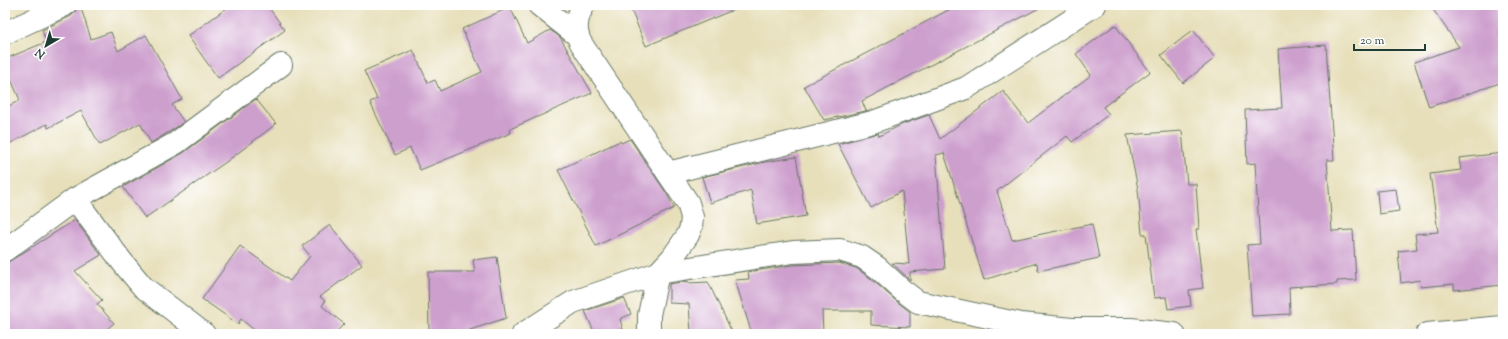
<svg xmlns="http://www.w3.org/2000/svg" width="1508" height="339" viewBox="0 0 1508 339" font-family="'Sorts Mill Goudy',serif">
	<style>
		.building { fill: #cd9fcd }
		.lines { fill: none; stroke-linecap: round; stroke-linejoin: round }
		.minor-casing { stroke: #657663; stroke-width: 24 }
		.minor { stroke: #fff; stroke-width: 22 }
	</style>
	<rect width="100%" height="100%" fill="#fff"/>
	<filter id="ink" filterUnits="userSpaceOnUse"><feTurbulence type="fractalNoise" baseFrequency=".025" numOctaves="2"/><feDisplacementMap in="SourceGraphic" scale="8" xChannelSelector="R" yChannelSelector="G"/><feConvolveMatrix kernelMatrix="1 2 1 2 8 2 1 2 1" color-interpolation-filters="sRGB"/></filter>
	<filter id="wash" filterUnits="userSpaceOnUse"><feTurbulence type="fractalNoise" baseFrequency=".012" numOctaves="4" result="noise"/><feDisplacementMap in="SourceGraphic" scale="16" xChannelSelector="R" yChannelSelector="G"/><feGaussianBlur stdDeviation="0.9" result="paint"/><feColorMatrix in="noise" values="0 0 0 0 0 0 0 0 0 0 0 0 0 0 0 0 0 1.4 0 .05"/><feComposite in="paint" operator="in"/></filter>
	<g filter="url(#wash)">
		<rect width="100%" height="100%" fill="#e7dfba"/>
		<g id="blocks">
			<!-- building -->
			<g class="building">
				<path d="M 77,5 L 80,5 L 91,39 L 111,32 L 118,51 L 146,35 L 182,99 L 172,105 L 184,122 L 169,132 L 151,143 L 140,123 L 100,145 L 81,111 L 48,128 L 47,124 L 5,146 L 5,108 L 20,100 L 5,66 L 5,59 L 46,42 L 42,30 L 71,16 L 75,12 Z"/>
				<path d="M 231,5 L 267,5 L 285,30 L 218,78 L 188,36 Z"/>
				<path d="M 629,5 L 745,5 L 646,46 Z"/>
				<path d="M 958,5 L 1045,5 L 862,101 L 866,111 L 824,120 L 804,86 Z"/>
				<path d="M 1430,5 L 1503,5 L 1503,24 L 1499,26 L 1503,61 L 1503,82 L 1429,107 L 1414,62 L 1459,47 Z"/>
				<path d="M 510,7 L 527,43 L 550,30 L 560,37 L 592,93 L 510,129 L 511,133 L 420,170 L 410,148 L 395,155 L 370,102 L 377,99 L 364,71 L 413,50 L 428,83 L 435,80 L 440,91 L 482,72 L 462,29 Z"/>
				<path d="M 1115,25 L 1150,72 L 1103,107 L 1109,114 L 1072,142 L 1067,136 L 997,191 L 1012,240 L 1092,224 L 1099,258 L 1038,271 L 1037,263 L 984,280 L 944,153 L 936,155 L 945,269 L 910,272 L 910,280 L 892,263 L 909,264 L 902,191 L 871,208 L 838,144 L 878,133 L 879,136 L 903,124 L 929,115 L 940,139 L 1003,91 L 1028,123 L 1091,75 L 1076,54 Z"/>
				<path d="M 1193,30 L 1215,58 L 1183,83 L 1161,55 Z"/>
				<path d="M 1326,45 L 1334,160 L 1327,160 L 1332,231 L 1353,230 L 1356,280 L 1337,281 L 1337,284 L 1289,287 L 1290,314 L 1252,316 L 1247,245 L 1260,244 L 1255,163 L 1247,164 L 1245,110 L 1282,108 L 1278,49 Z"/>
				<path d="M 256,99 L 276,124 L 226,162 L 145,218 L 123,187 L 183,153 Z"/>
				<path d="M 1182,131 L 1187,184 L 1196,184 L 1199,229 L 1196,229 L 1203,288 L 1189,290 L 1191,306 L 1168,309 L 1166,297 L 1154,298 L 1146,234 L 1142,234 L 1138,189 L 1127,135 Z"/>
				<path d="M 630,139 L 667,194 L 674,208 L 596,246 L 558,170 L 620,141 L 621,143 Z"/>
				<path d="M 1503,153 L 1503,285 L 1454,290 L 1454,284 L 1421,287 L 1420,280 L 1401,283 L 1398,251 L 1417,249 L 1415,234 L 1438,232 L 1430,174 L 1461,170 L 1459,158 Z"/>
				<path d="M 796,157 L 806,216 L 757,224 L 751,190 L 710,203 L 702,177 L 765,162 Z"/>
				<path d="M 1396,189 L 1399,211 L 1379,214 L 1377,191 Z"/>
				<path d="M 75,220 L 101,255 L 75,271 L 102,300 L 97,304 L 114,323 L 101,334 L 5,334 L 5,264 Z"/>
				<path d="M 330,225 L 362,265 L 320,297 L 325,301 L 322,306 L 344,324 L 334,334 L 259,334 L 241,319 L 238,324 L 202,299 L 240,246 L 290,281 L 310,256 L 302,246 Z"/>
				<path d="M 497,257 L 506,318 L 470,330 L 470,334 L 429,334 L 428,272 L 475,272 L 473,260 Z"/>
				<path d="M 839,263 L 856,268 L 870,278 L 894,299 L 910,312 L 910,327 L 871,325 L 871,311 L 822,311 L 823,332 L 752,334 L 735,280 L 749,279 L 748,272 L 792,265 Z"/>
				<path d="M 688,281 L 688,283 L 708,282 L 733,334 L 691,334 L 689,304 L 669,303 L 669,284 Z"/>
				<path d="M 624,298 L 631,314 L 620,319 L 624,334 L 595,334 L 585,311 Z"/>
			</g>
		</g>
	</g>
	<g filter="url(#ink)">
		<use href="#blocks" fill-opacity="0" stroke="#657663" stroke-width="1"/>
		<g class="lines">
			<defs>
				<g id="minor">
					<path d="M 539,5 L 578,36"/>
					<path d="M 584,5 C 578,13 575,26 578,36 C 579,41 583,46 586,51 L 688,203 L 692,217 L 691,227 L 688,235 L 672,258 L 658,273 L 649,315 L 649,334"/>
					<path d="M 5,33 L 65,5"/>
					<path d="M 668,173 L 873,122 L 966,88 L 1095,5"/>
					<path d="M 75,199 L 123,263 L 143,287 L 204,334"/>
					<path d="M 5,250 L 75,199 L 176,143 L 281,65"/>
					<path d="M 523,334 L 573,302 L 658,273 L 793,252 L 840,250 L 862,257 L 878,268 L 902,290 L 918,302 L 1021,324 L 1072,329 L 1131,329 L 1174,334"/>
					<path d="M 1427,334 L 1503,327"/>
				</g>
			</defs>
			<!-- minor casing -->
			<use href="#minor" class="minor-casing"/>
			<!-- minor -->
			<use href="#minor" class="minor"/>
		</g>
	</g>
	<!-- margin -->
	<rect width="1508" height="339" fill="none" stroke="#fff" stroke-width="20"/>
	<!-- north arrow -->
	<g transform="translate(46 46) rotate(218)" stroke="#ffffff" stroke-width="3" paint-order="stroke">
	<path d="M0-3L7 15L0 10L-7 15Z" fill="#1f3d34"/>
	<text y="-6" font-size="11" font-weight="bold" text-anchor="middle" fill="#1f3d34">N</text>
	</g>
	<!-- scale -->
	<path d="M1354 44v6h71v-6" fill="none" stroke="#1f3d34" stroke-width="2"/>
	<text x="1360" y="44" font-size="12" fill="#1f3d34" stroke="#ffffff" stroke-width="3" paint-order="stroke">20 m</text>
</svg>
